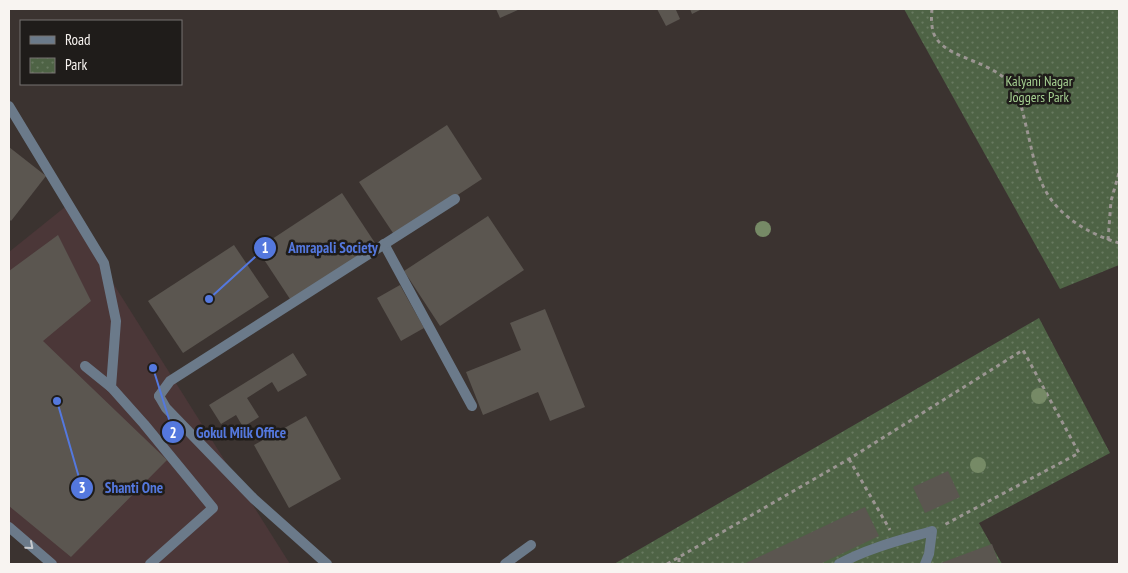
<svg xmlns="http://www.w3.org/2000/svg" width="1128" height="573" viewBox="0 0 1128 573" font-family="'PT Sans Narrow',sans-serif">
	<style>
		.commercial { fill: #4b3738 }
		.park { fill: url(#park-dots) }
		.building { fill: #5b5650 }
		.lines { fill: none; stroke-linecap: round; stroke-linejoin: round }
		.path { stroke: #9b9592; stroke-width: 3; stroke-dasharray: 4 4; stroke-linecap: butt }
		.lane { stroke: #6b7a8a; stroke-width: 10 }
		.street { stroke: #6b7a8a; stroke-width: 10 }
		.tree { fill: #768a66 }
		.oneway { stroke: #c7c9cd }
		.labels { text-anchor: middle; stroke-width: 5; stroke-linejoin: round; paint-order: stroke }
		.park-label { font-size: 14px; fill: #a6d192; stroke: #1f1c1a }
		.leader { fill: none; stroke: #5478de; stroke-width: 2 }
		.callout-dot { fill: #5478de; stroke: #1f1c1a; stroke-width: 2 }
		.mark-label { font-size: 15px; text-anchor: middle; font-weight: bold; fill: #fff }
		.callout-label { font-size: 15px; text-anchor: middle; font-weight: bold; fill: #5478de; stroke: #1f1c1a; stroke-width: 5; stroke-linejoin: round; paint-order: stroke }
	</style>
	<defs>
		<pattern id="park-dots" width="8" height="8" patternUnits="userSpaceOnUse" patternTransform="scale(1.25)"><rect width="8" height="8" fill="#4e6345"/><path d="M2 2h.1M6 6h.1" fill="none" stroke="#687a60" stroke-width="1.8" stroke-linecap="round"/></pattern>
	</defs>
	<rect width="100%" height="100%" fill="#3b3330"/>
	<!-- commercial -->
	<path class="commercial" d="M 65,207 L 290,564 L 56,564 L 9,529 L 9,252 Z"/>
	<!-- park -->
	<g class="park">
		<path d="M 904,9 L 1119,9 L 1119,265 L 1060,289 Z"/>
		<path d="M 1039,318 L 1110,453 L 979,523 L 1002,564 L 614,564 Z"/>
	</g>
	<!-- building -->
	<g class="building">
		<path d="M 496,9 L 520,9 L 500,18 Z"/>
		<path d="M 657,9 L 679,9 L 676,10 L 680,19 L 666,26 Z"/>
		<path d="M 690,9 L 702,9 L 692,14 Z"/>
		<path d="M 447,125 L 482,179 L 395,236 L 359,182 Z"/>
		<path d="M 9,147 L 46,176 L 11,221 L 9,219 Z"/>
		<path d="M 342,193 L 377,246 L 292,302 L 257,249 Z"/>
		<path d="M 488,216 L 524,270 L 440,326 L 404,271 Z"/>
		<path d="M 58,235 L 91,301 L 43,341 L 167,460 L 71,557 L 9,506 L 9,271 Z"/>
		<path d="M 234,245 L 269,297 L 183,353 L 148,301 Z"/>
		<path d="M 400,285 L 424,328 L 401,341 L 377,298 Z"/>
		<path d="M 545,309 L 585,407 L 550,421 L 538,392 L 483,415 L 466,372 L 521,350 L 510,323 Z"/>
		<path d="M 293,353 L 307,375 L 278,392 L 272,382 L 247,398 L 259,417 L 243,427 L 236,415 L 221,424 L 209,405 Z"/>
		<path d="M 306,416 L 341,479 L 289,508 L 254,445 Z"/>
		<path d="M 948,471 L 960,497 L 925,513 L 913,487 Z"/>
		<path d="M 865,507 L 879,536 L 820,564 L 744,564 Z"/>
		<path d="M 992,544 L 999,564 L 938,564 Z"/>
	</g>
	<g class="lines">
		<!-- path -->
		<g class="path">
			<path d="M 932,9 C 931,17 931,31 936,38 C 951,61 996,60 1015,90 C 1021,101 1024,118 1027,130 C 1032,149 1035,171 1044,188 C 1059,217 1089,234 1119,243"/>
			<path d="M 1108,240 L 1111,201 L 1119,173"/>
			<path d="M 849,459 L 890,530"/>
			<path d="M 679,558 L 679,564"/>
			<path d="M 667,564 L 849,459 L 1023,350 L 1079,453 L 944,525"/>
		</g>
		<!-- lane -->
		<g class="lane">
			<path d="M 9,106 L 104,263 L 116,321 L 111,387 L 144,424 L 213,508 L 150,564"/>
			<path d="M 384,244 L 472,406"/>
			<path d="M 85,366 L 111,387"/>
			<path d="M 159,396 L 170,381 L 455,199"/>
			<path d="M 9,527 L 52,564"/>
			<path d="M 839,564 C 868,548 901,540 932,531 L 929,554 L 925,564"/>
		</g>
		<!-- street -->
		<g class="street">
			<path d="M 159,396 L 166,408 L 254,499 L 327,564"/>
			<path d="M 505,564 L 531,545"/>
		</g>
	</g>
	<!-- trees -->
	<g class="tree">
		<circle cx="763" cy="229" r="8"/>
		<circle cx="1039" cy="396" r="8"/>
		<circle cx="978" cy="465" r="8"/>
	</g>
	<!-- one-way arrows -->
	<defs><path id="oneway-chevron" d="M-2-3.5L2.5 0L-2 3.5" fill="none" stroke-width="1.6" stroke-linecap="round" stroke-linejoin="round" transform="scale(1.25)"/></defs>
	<use class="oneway" href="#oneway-chevron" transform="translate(30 546) rotate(41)"/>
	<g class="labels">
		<!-- park labels -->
		<g class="park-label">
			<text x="1039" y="86">Kalyani Nagar<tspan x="1039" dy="16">Joggers Park</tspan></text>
		</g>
	</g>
	<!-- callouts -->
	<path class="leader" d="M209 299L265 248M153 368L173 432M57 401L82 488"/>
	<g class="callout-dot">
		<circle cx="209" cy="299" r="5"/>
		<circle cx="153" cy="368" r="5"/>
		<circle cx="57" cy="401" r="5"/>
		<circle cx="265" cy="248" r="12"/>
		<circle cx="173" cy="432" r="12"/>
		<circle cx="82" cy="488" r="12"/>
	</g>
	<g class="mark-label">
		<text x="265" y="253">1</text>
		<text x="173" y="438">2</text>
		<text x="82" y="493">3</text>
	</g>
	<g class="callout-label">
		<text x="333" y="253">Amrapali Society</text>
		<text x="241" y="438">Gokul Milk Office</text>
		<text x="134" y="493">Shanti One</text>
	</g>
	<!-- border -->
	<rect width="1128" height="573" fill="none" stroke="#f8f4f1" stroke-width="20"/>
	<!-- legend -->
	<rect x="20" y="20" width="162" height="65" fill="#1f1c1a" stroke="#767270"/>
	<rect x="30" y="36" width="25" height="8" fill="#6b7a8a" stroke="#767270"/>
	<text x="65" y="45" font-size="15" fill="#f8f4f1">Road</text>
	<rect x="30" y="58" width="25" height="15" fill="url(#park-dots)" stroke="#767270"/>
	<text x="65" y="70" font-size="15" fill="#f8f4f1">Park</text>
</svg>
